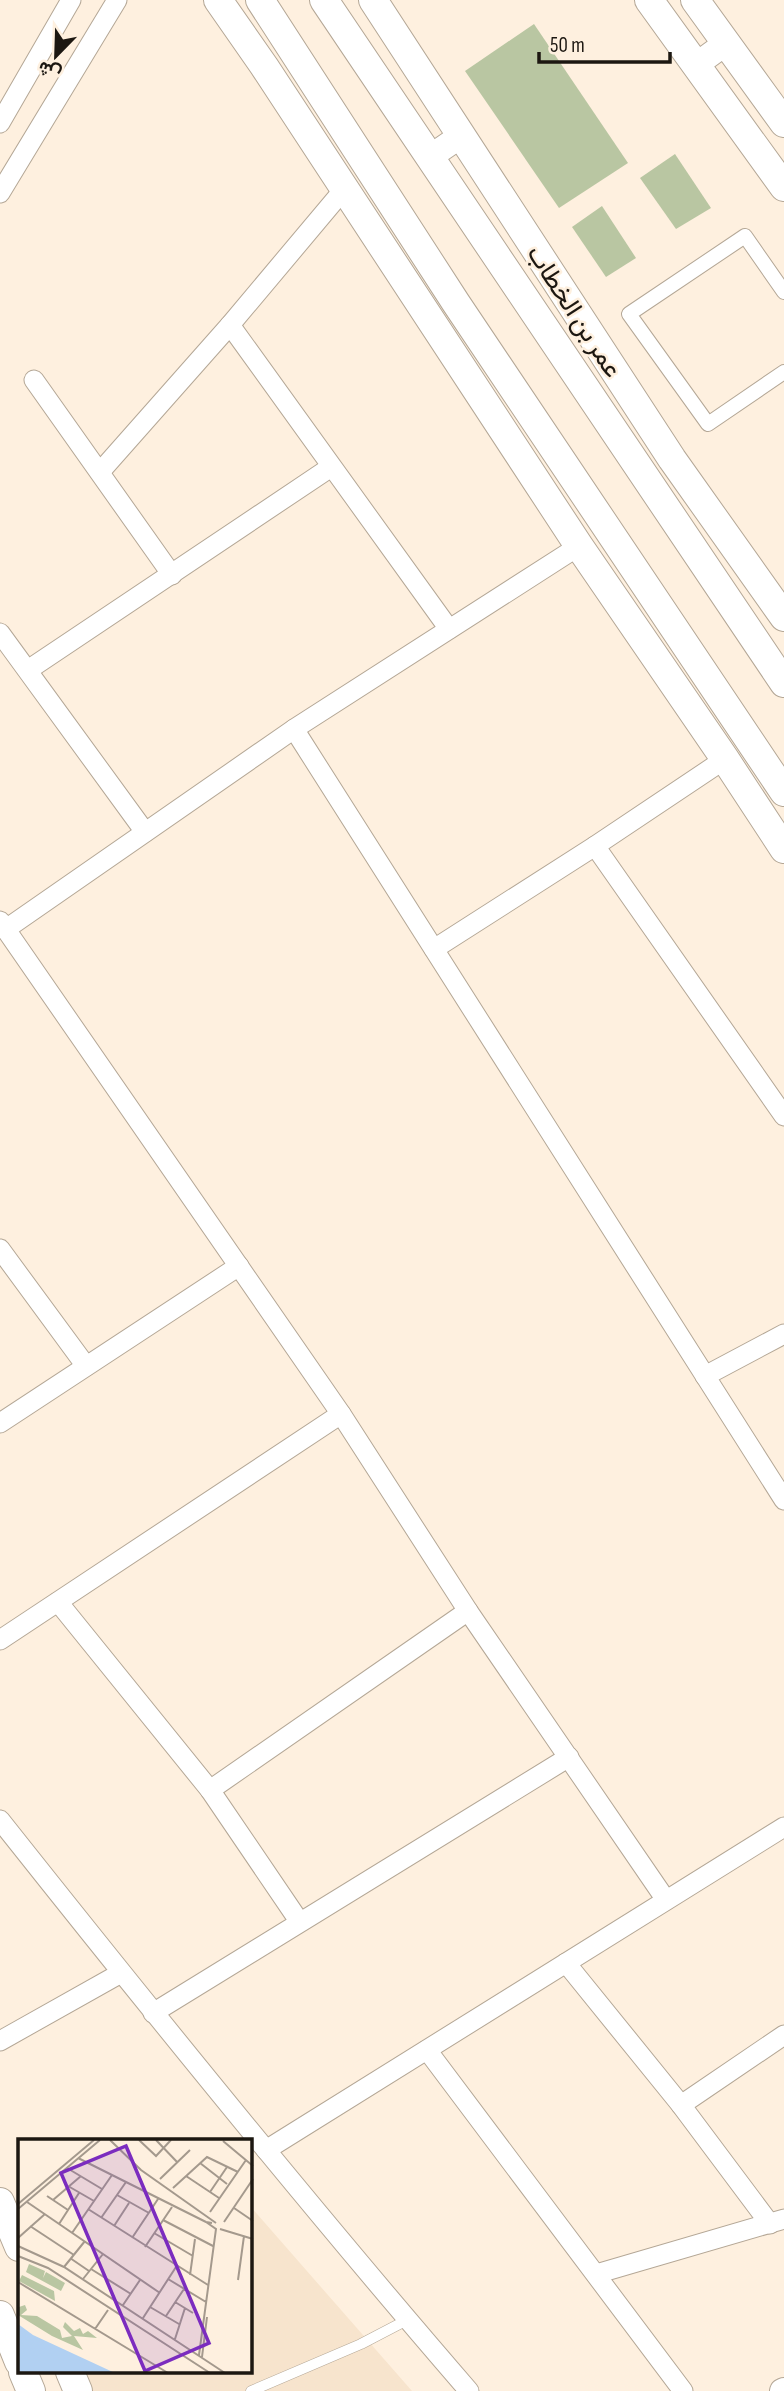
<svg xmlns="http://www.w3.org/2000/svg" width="784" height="2391" viewBox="0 0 784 2391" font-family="'Sofia Sans Condensed',Vazirmatn,sans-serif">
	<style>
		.built { fill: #f7e4cd }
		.green { fill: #b9c6a2 }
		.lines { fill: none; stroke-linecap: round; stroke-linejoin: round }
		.service-casing { stroke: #b4a796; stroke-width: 11 }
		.pedestrian-casing { stroke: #b4a796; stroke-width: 16 }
		.minor-casing { stroke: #b4a796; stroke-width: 21 }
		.tertiary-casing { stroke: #b4a796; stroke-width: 26 }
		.secondary-casing { stroke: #b4a796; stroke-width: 30 }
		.service { stroke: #fff; stroke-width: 10 }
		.pedestrian { stroke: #fff; stroke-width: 14 }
		.minor { stroke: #fff; stroke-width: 19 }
		.tertiary { stroke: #fff; stroke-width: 24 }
		.secondary { stroke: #fff; stroke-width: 28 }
		.labels { text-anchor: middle; stroke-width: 5; stroke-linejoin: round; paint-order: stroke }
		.street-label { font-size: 26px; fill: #1c1711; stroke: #fef0df }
		.inset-road { fill: none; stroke: #a4998d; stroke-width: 2 }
		.view { fill: #7b2cbf; fill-opacity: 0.15; stroke: #7b2cbf; stroke-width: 3.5 }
		.inset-edge { fill: none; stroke: #1c1711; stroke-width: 3.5 }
	</style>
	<rect width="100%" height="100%" fill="#fef0df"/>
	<!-- built -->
	<path class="built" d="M 250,2206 L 412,2391 L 92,2391 L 83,2372 L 250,2372 Z"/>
	<!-- green -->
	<g class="green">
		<path d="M 534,24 L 628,163 L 559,208 L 465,71 Z"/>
		<path d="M 675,154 L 711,208 L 676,229 L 640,178 Z"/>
		<path d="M 602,206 L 636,258 L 606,277 L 572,227 Z"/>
	</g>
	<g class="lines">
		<defs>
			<path id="service" d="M 251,2391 L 361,2344 L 407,2320"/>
			<path id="pedestrian" d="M 784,292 L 745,236 L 629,314 L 708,424 L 784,372"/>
			<g id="minor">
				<path d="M 0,123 L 71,0"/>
				<path d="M 0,193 L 117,0"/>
				<path d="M 230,325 L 449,629"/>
				<path d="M 34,380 L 172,575"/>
				<path d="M 100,472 L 230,325 L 345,188"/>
				<path d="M 0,633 L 145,832"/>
				<path d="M 28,670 L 331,467"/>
				<path d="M 294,729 L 784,1500"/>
				<path d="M 595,846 L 784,1116"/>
				<path d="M 0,921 L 341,1414 L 468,1611 L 666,1900"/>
				<path d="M 6,929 L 294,729 L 579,546"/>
				<path d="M 434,949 L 595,846 L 725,759"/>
				<path d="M 0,1249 L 86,1366"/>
				<path d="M 705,1376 L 784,1334"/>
				<path d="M 0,1423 L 239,1266"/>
				<path d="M 58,1602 L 210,1790 L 299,1921"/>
				<path d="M 0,1640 L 341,1414"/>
				<path d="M 210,1790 L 468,1611"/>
				<path d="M 0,1820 C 153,2013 308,2205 469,2391"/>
				<path d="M 566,1963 L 681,2105 L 770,2224"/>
				<path d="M 153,2013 L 569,1757"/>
				<path d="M 0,2041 L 121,1973"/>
				<path d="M 427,2050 L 683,2391"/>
				<path d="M 681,2105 L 784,2035"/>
				<path d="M 266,2150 L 784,1827"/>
				<path d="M 596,2274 L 784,2219"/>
			</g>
			<g id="tertiary">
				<path d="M 696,65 L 726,43"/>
				<path d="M 430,157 L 462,135"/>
				<path d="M 782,2391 L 784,2390"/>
			</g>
			<g id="secondary">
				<path d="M 218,0 L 264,66 L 579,546 L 725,759 L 784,849"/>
				<path d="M 260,0 L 456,303 L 784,792"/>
				<path d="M 324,0 L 784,683"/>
				<path d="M 373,0 L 672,459 L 784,617"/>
				<path d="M 649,0 L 784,187"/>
				<path d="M 695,0 L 784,123"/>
				<path d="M 0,2202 L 19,2247"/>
				<path d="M 0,2315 L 19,2362"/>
				<path d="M 23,2372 L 31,2391"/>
				<path d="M 70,2372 L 78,2391"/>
			</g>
		</defs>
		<!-- service casing -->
		<use href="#service" class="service-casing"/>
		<!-- pedestrian casing -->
		<use href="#pedestrian" class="pedestrian-casing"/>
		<!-- minor casing -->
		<use href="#minor" class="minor-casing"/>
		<!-- tertiary casing -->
		<use href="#tertiary" class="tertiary-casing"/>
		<!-- secondary casing -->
		<use href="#secondary" class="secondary-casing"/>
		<!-- service -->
		<use href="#service" class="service"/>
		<!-- pedestrian -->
		<use href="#pedestrian" class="pedestrian"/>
		<!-- minor -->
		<use href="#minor" class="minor"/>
		<!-- tertiary -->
		<use href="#tertiary" class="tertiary"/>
		<!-- secondary -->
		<use href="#secondary" class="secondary"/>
	</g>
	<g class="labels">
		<!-- street labels -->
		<g class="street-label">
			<text transform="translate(575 311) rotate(57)" y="9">عمر بن الخطاب</text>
		</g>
	</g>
	<!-- overview -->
	<g transform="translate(18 2139)">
		<rect width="234" height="234" fill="#fef0df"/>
		<path d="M 11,125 L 27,132 L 25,139 L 28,133 L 47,144 L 43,152 L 8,133 ZM 4,136 L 36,152 L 37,162 L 1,142 ZM 7,166 L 9,171 L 3,176 L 19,177 L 42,191 L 44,199 L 54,197 L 45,188 L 47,183 L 56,192 L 62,189 L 65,195 L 70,192 L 79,199 L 56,197 L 65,211 L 34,197 L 0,176 L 1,168 Z" fill="#b9c6a2"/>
		<path d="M 0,185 L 15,196 L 97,234 L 0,234 Z" fill="#b1d0f2"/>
		<path class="inset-road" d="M 92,1 L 123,31 L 198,84M 121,1 L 138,17 L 153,1M 138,1 L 160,24M 205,2 L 235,27M 60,19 L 188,83M 182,24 L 209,45M 49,29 L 84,50M 168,37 L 201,59M 142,40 L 172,11M 50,47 L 76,62M 155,49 L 189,18 L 220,33M 192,53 L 209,28M 99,56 L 131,74M 29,57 L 50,71M 35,61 L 63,37M 9,63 L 142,154M 0,65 L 76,1M 216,69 L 235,82M 0,70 L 82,1M 70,70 L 190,146M 192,73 L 228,21M 83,79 L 108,43M 145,81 L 195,107M 206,83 L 235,40M 41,85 L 61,54M 12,87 L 56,116M 96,87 L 111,64M 202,90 L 235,100M 54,94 L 94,36M 136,94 L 175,117M 0,99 L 27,75M 114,99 L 140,60M 0,107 L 46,128 L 207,234M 127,108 L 154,68M 0,117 L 30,129 L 192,234M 52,119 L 71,132M 46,128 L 67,102M 73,130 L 113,155M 172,136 L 177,100M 65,140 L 85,115M 150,140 L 188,163M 220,141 L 226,97M 0,143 L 150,234M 157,163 L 175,174M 105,166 L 122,141M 132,168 L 161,185M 148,177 L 166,150M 125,179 L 158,128M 77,190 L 90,171M 157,200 L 167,169M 181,216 L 198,90 L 188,83 L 194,84M 184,218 L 189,178"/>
		<path class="view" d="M 108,7 L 191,204 L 127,232 L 43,34 Z"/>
		<rect width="234" height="234" class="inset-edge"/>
	</g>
	<!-- north arrow -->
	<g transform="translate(56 56) rotate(203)" stroke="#fef0df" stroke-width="5" paint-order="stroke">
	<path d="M0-5L12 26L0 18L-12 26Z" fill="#1c1711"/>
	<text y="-10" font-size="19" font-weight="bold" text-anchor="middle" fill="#1c1711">ش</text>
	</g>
	<!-- scale -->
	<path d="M539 52v10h131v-10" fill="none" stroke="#1c1711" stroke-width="3.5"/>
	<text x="550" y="52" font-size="21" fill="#1c1711" stroke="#fef0df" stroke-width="5" paint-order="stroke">50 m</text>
</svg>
